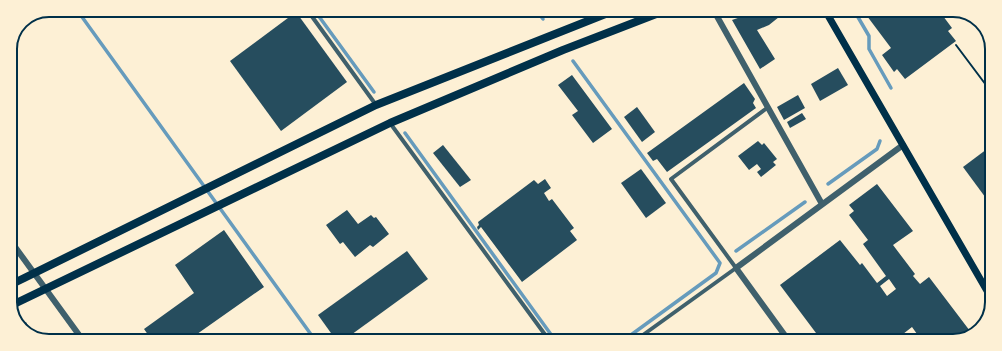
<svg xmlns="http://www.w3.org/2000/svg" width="1002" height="351" viewBox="0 0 1002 351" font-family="Roboto,sans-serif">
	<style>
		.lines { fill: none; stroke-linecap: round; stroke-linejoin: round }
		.stream { stroke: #669bbc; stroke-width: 3.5 }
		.building { fill: #264d5e; fill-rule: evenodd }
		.path { stroke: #003049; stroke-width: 2 }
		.minor { stroke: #3f606c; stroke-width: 4 }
		.tertiary { stroke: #3f606c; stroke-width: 6 }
		.secondary { stroke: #003049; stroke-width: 7 }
		.trunk { stroke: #003049; stroke-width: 8 }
		.rim { fill: none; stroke: #003049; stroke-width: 2 }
	</style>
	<rect width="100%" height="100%" fill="#fdf0d5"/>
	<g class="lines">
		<!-- stream -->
		<g class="stream">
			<path d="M 77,10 L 315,340"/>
			<path d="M 315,11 L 374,92"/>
			<path d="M 537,11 L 543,19"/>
			<path d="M 855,12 L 869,36 L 869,49 L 891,88"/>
			<path d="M 573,61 L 720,263 L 716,273 L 624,340"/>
			<path d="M 405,133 L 555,340"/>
			<path d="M 828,184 L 877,149 L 880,141"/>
			<path d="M 736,251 L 805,202"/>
		</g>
	</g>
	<!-- building -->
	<g class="building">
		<path d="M 296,12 L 347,82 L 281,131 L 230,61 Z"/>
		<path d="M 755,12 L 783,12 L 779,17 L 769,25 L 757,30 L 775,59 L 760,69 L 732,20 Z"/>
		<path d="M 864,12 L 940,12 L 952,28 L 948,31 L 956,41 L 905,79 L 897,69 L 894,72 L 882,55 L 891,48 Z"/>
		<path d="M 838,68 L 848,85 L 820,101 L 811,84 Z"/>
		<path d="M 572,75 L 612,129 L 593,143 L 572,115 L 578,111 L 558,85 Z"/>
		<path d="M 744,83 L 755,99 L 753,103 L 756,108 L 667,172 L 657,159 L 653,161 L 647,153 Z"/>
		<path d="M 798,95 L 805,108 L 784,120 L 777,107 Z"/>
		<path d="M 637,107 L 655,132 L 642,142 L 624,117 Z"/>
		<path d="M 802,113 L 806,119 L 790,128 L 787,122 Z"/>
		<path d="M 758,141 L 762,145 L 764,143 L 777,159 L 773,162 L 776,165 L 761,177 L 757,172 L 761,169 L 757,164 L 749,170 L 738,156 Z"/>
		<path d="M 443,145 L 471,180 L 460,187 L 433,153 Z"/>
		<path d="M 991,146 L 991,205 L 963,167 Z"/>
		<path d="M 641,169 L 666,203 L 646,218 L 621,183 Z"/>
		<path d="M 545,179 L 551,188 L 544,193 L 549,201 L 552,199 L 574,228 L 570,231 L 577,240 L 522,282 L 481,227 L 478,230 L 477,227 L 479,225 L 478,222 L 534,180 L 538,184 Z"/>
		<path d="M 877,184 L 913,231 L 893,245 L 915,274 L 913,276 L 920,284 L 929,277 L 973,335 L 954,341 L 922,341 L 912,327 L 894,341 L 822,341 L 780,285 L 840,240 L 860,265 L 862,263 L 877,283 L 886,276 L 863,244 L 868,240 L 849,215 L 854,211 L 849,205 ZM 889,279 L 896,289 L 887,296 L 880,286 Z"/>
		<path d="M 347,210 L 358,224 L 371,215 L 374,218 L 376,217 L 389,234 L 373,247 L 370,245 L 355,257 L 343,242 L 340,244 L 326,225 Z"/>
		<path d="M 224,230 L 264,287 L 190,339 L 151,339 L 144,329 L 194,293 L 175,265 Z"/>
		<path d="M 407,251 L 428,279 L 344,340 L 336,340 L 318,315 Z"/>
		<path d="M 22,320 L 24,323 L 26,322 L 31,331 L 27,333 L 18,326 L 18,322 Z"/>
	</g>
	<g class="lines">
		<!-- path -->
		<path class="path" d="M 956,45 L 992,93"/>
		<!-- minor -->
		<g class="minor">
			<path d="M 308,11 L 376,105"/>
			<path d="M 390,123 L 549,340"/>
			<path d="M 636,340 L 736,268 L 671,179 L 767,108"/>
		</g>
		<!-- tertiary -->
		<g class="tertiary">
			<path d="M 714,11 L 822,204"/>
			<path d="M 10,240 L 82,339"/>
			<path d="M 789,341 L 736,268 L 903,145"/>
		</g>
		<!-- secondary -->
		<path class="secondary" d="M 826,12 L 990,296"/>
		<!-- trunk -->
		<g class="trunk">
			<path d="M 10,285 L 376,105 L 613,11"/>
			<path d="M 10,306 L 390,123 L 563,50 L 664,11"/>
		</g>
	</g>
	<!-- crop -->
	<path d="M0 0H1002V351H0ZM49 17H953A32 32 0 0 1 985 49V302A32 32 0 0 1 953 334H49A32 32 0 0 1 17 302V49A32 32 0 0 1 49 17Z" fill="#fdf0d5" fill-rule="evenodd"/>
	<path class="rim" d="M49 17H953A32 32 0 0 1 985 49V302A32 32 0 0 1 953 334H49A32 32 0 0 1 17 302V49A32 32 0 0 1 49 17Z"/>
</svg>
